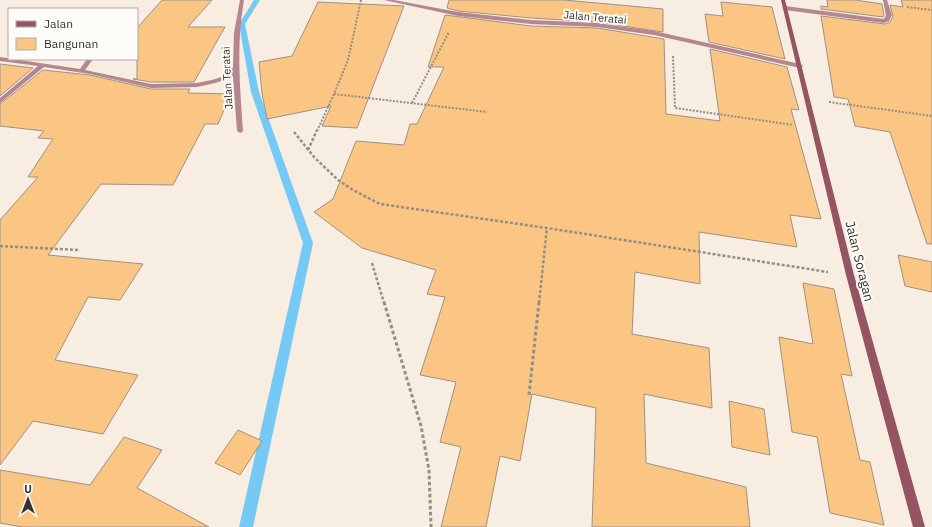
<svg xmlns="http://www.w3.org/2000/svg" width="932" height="527" viewBox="0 0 932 527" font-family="'IBM Plex Sans',sans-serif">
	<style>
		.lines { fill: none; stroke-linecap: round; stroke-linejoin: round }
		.stream { fill: #74caf5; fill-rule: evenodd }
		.building { fill: #fbc683; stroke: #9c9286 }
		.path-far2 { stroke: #958e85; stroke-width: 2; stroke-dasharray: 2 1.5; stroke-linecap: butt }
		.path-far1 { stroke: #958e85; stroke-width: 2.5; stroke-dasharray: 3 2; stroke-linecap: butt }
		.path { stroke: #958e85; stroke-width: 3; stroke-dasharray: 3.5 2.5; stroke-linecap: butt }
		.street { fill: #b5868e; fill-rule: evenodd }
		.secondary { fill: #955461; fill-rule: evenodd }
		.labels { text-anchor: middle; stroke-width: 4; stroke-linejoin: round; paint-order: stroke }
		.far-street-label { font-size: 11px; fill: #35312c; stroke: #fefcf9 }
		.street-label { font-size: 13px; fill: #35312c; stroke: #fefcf9 }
	</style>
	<rect width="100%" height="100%" fill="#f8ede1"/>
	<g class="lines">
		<!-- stream -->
		<path class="stream" d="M 254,0 L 260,0 L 245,24 L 259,92 L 313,243 L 253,527 L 239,527 L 303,243 L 251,92 L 239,24 Z"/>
	</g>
	<!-- building -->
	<g class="building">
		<path d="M 162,0 L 212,0 L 188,27 L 225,27 L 194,82 L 151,82 L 133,79 L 137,79 L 137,28 Z"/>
		<path d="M 449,0 L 564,0 L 663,9 L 663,32 L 597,22 L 531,18 L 458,11 L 447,8 Z"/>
		<path d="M 827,0 L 855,0 L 882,4 L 884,15 L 883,17 L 821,9 L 821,6 L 828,7 Z"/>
		<path d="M 901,0 L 932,0 L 932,244 L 927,244 L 890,132 L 855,126 L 848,99 L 834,97 L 821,16 L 885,24 L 890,22 L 893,16 L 890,5 L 903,7 Z"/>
		<path d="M 318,2 L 404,6 L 357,128 L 322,126 L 331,106 L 267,119 L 262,93 L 259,62 L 292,56 Z"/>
		<path d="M 721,2 L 772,7 L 785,59 L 709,42 L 705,14 L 723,16 Z"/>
		<path d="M 445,15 L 531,26 L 597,28 L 664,39 L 666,114 L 720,121 L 710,49 L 787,67 L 799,110 L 791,109 L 821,219 L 790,215 L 797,247 L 699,232 L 700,284 L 635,272 L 632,334 L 709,348 L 712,408 L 644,394 L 646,463 L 746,487 L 750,527 L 592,527 L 596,408 L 532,394 L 520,461 L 500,456 L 486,527 L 441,527 L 461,447 L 440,442 L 456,382 L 420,375 L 445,297 L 427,294 L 436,270 L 362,248 L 314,212 L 333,199 L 356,141 L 404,145 L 410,124 L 417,124 L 444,67 L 428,67 Z"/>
		<path d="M 0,64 L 33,68 L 0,96 Z"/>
		<path d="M 43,70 L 90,75 L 151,89 L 190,89 L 188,93 L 231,94 L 218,124 L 205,124 L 173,185 L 101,184 L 48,255 L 143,264 L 120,300 L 88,297 L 55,360 L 138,375 L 103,434 L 33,421 L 0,465 L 0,220 L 38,177 L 28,177 L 53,139 L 38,138 L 44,131 L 0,126 L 0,104 Z"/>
		<path d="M 898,255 L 932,262 L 932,292 L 905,286 Z"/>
		<path d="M 803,283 L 834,289 L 852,376 L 841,374 L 860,460 L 870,462 L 884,525 L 830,513 L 817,437 L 792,432 L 779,337 L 813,344 Z"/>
		<path d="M 729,401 L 764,409 L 770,455 L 732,447 Z"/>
		<path d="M 238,430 L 262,441 L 240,475 L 215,463 Z"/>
		<path d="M 124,437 L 162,450 L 137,488 L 209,527 L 23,527 L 0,523 L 0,470 L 90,485 Z"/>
	</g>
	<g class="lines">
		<!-- path-far2 -->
		<g class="path-far2">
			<path d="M 361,0 L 348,60 L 334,94 L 487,112"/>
			<path d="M 907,7 L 932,10"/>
			<path d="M 673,56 L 675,108 L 793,125"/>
			<path d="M 829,102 L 932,116"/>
			<path d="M 412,103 L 449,32"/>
			<path d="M 317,131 L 334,94"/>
		</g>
		<!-- path-far1 -->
		<g class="path-far1">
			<path d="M 294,132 L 314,157 L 338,180 L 353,190 L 380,204 L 547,228 L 828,272"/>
			<path d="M 308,150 L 317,130"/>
			<path d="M 0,246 L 80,250"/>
			<path d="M 372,263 L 384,303"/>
			<path d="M 539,303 L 547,228"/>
		</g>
		<!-- path -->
		<g class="path">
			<path d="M 384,302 L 421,426 L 429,470 L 431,527"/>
			<path d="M 529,395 L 539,302"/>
		</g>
		<!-- street -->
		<g class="street">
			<path d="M 240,0 L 244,0 C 236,44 240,87 243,131 L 242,132 L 240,133 L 237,131 L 233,77 L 215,83 L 197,87 L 151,88 L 90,74 L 44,67 L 0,103 L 0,98 L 38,66 L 0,61 L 0,57 L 80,69 L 87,59 L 93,59 L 85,70 L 151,84 L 197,83 L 212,80 L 230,74 L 233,66 L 234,33 Z"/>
			<path d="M 384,0 L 394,0 L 458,12 L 531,20 L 597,23 L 654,31 L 800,64 L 803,66 L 800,68 L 654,35 L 597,27 L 531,24 L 458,16 Z"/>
			<path d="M 883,0 L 887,0 L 892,15 L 889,21 L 884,23 L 785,10 L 782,8 L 785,6 L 884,19 L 886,15 Z"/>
		</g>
		<!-- secondary -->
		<path class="secondary" d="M 781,0 L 785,0 L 854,275 L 925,527 L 913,527 L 846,275 Z"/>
	</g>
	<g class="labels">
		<!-- far-street labels -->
		<g class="far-street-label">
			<text transform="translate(595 17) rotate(5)" y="4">Jalan Teratai</text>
			<text transform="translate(227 78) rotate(-93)" y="4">Jalan Teratai</text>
		</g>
		<!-- street labels -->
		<g class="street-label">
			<text transform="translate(860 261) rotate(76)" y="5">Jalan Soragan</text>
		</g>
	</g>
	<!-- legend -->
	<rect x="8" y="8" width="130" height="52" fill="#fefcf9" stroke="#aeaba7"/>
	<rect x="16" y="21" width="20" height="6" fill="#955461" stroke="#aeaba7"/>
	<text x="44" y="28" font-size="12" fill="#35312c">Jalan</text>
	<rect x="16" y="38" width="20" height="12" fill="#fbc683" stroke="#aeaba7"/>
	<text x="44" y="48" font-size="12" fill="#35312c">Bangunan</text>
	<!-- north arrow -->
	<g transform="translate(28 499)" stroke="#fefcf9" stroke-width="3" paint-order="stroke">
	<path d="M0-3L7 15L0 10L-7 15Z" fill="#35312c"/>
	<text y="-6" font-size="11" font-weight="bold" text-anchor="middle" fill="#35312c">U</text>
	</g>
</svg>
